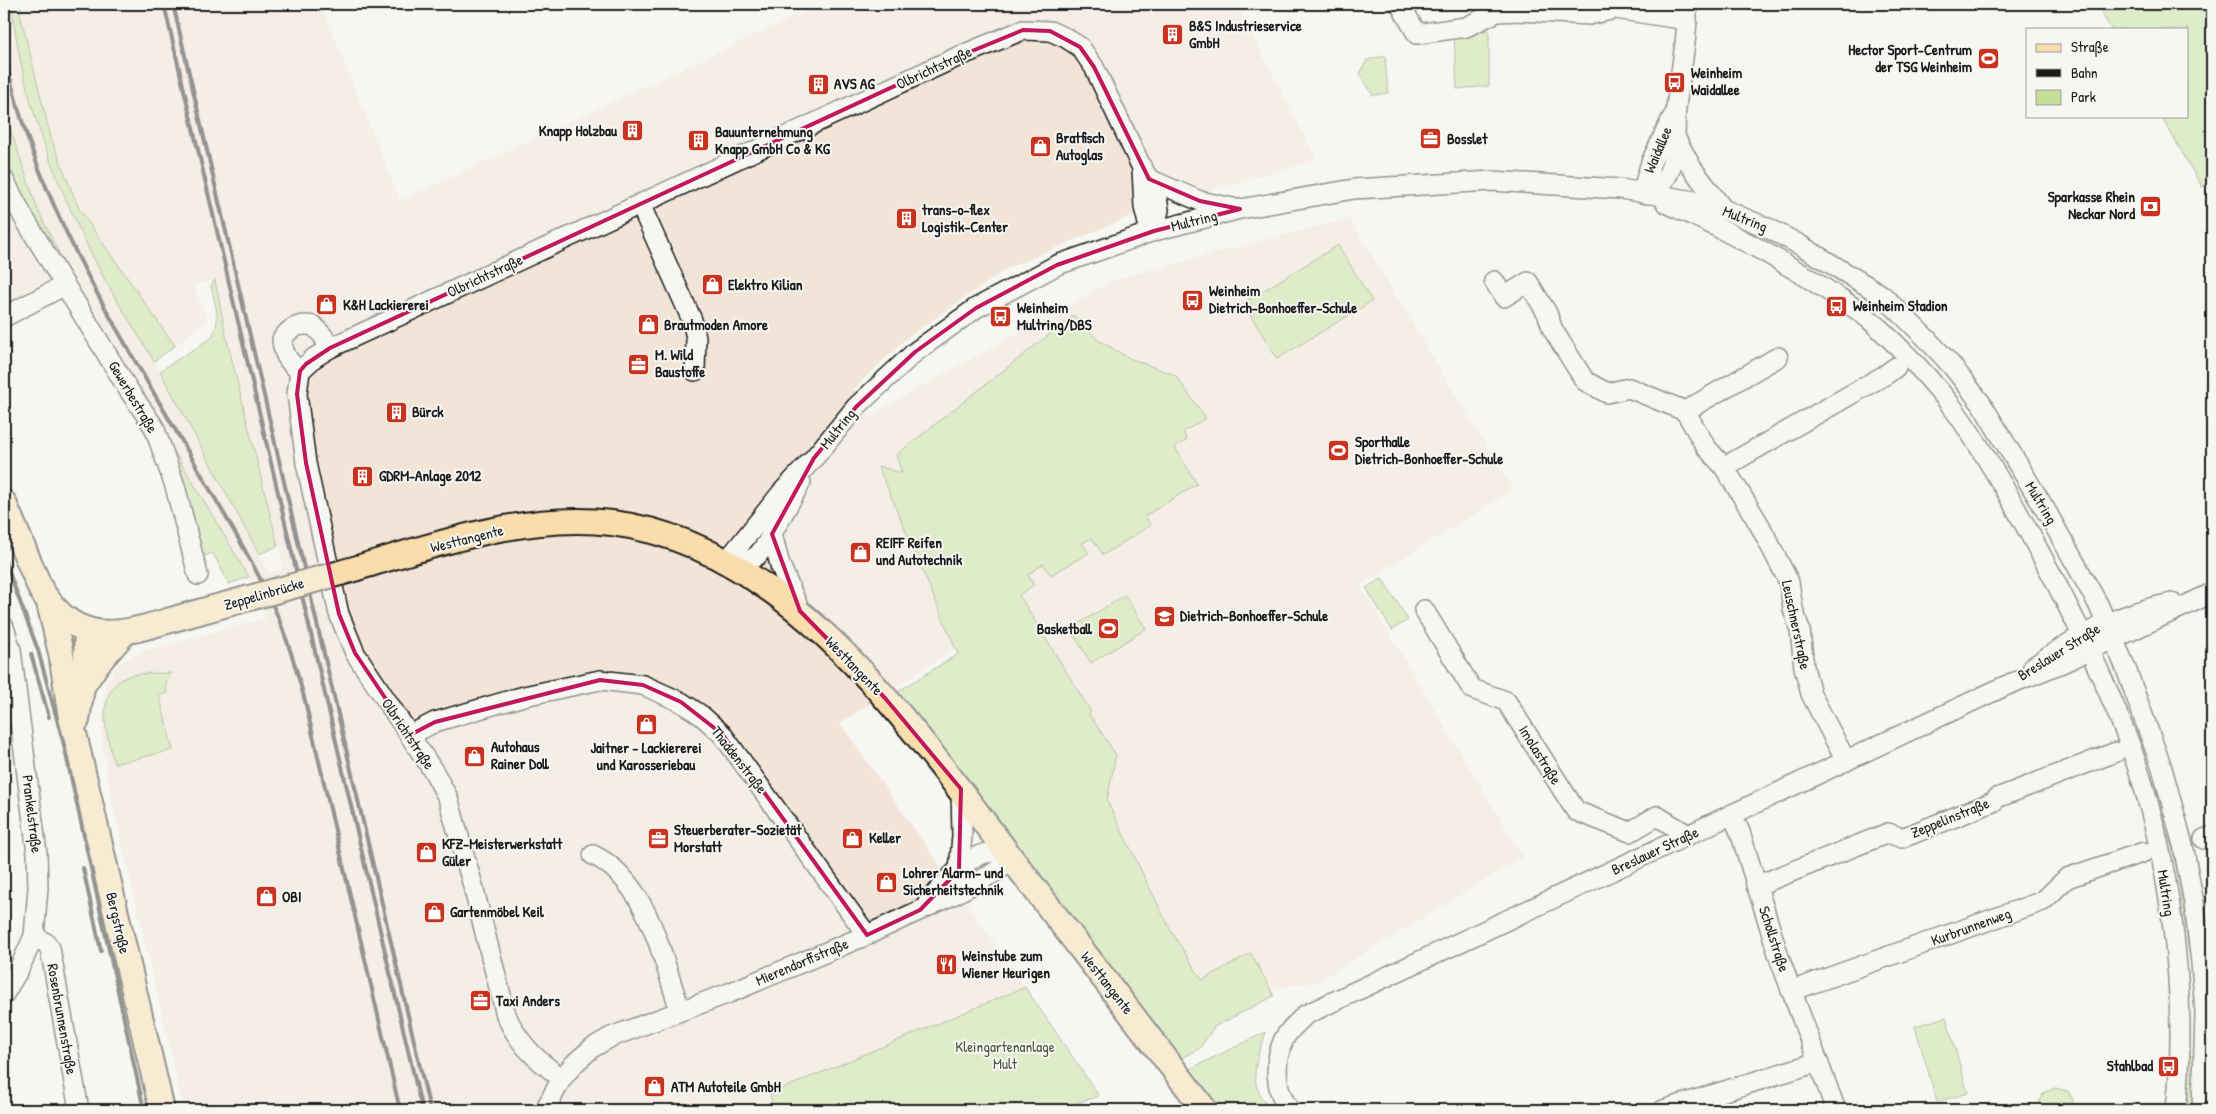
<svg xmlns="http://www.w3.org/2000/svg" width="2216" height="1114" viewBox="0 0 2216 1114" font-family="'Patrick Hand',sans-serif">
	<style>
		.built { fill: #f2e5d7 }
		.green { fill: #c3df97; stroke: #707e5a }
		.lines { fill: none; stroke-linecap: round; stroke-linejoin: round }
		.minor-casing { stroke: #1c1c1c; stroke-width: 22 }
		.major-casing { stroke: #1c1c1c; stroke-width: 28 }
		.minor { stroke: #f6f6f2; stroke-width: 19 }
		.major { stroke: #f9ddab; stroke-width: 24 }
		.rail { stroke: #1c1c1c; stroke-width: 4 }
		.major-bridge-casing { stroke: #1c1c1c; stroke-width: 28; stroke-linecap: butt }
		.major-bridge { stroke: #f9ddab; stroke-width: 24 }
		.marked { fill: none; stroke: #c2185b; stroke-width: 4; stroke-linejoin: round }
		.labels { text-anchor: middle; stroke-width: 4; stroke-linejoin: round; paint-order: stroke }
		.poi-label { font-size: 15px; font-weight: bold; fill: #1c1c1c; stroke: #f6f6f2; text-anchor: start }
		.street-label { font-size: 15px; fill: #1c1c1c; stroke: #f6f6f2 }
		.park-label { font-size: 15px; fill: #4e5641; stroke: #f6f6f2 }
	</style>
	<rect width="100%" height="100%" fill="#f6f6f2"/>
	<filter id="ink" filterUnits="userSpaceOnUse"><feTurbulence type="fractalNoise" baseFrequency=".02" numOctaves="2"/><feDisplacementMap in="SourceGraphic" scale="10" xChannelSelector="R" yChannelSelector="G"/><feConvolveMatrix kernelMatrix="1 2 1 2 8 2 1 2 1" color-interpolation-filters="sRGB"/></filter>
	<g filter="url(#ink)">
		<!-- built -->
		<path class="built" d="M 4,4 L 12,4 L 24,76 L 46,149 L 71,212 L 106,281 L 160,371 L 269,573 L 284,568 L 226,336 L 215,280 L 194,285 L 207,320 L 175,346 L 79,209 L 51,138 L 20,14 L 21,4 L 321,4 L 400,201 L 821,4 L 1236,4 L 1317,160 L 1152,207 L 1008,268 L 908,337 L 854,389 L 870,415 L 1116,279 L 1349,218 L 1513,490 L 1360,585 L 1523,857 L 1319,981 L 1212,1000 L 958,647 L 840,723 L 1025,987 L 770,1094 L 774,1110 L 184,1110 L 111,797 L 101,734 L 106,683 L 119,663 L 143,651 L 266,618 L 249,577 L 76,289 L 4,328 L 4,172 L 66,267 L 38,210 L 4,111 Z"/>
		<!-- green -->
		<g class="green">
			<path d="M 12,4 L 21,4 L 20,14 L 51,138 L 79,209 L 175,346 L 154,361 C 138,334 120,307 105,280 C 61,197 20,98 12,4 Z"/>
			<path d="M 2096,4 L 2212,4 L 2212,182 L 2202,187 L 2161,116 L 2187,116 L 2187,29 L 2111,29 Z"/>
			<path d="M 1476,30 L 1489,30 L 1489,86 L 1457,89 L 1454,33 Z"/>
			<path d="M 1385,56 L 1388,93 L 1373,95 L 1360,74 L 1367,60 Z"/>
			<path d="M 4,111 L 38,210 L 66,268 L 61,269 L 4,172 Z"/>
			<path d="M 1338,245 L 1372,301 L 1277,359 L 1243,303 Z"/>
			<path d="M 215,280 L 226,336 L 278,546 L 259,554 L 160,371 L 211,338 C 222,322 215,303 211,286 Z"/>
			<path d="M 1074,315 L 1098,340 L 1131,359 L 1175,375 L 1206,418 L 1183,432 L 1187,440 L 1175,447 L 1197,484 L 1145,516 L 1151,525 L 1103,555 L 1092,538 L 1082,543 L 1089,553 L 1051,575 L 1043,564 L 1028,575 L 1034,585 L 1019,595 L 1091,712 L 1089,714 L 1116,755 L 1107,801 L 1171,931 L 1202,980 L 1251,953 L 1274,996 L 1214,1027 L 1200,1048 L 1174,1062 L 894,694 L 958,654 L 878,466 L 902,473 L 896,455 Z"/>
			<path d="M 158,424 L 249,577 L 229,584 L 213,553 L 201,557 Z"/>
			<path d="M 1382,578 L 1408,620 L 1392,630 L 1366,588 Z"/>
			<path d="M 1125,595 L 1146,629 L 1091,663 L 1070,629 Z"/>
			<path d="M 172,673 L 166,683 L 167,693 L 159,695 L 173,750 L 114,764 C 108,739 94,698 122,679 C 135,671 157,674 172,673 Z"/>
			<path d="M 2114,678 L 2137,735 L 2176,847 L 2193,953 L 2189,953 L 2178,876 L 2172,847 L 2111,680 Z"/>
			<path d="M 1025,987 L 1099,1096 L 1055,1110 L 774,1110 L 770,1094 Z"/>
			<path d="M 1946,1017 L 1968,1093 L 1937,1102 L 1915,1026 Z"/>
			<path d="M 1266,1032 C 1255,1064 1246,1082 1271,1110 L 1216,1110 L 1184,1072 Z"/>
			<path d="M 2187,1056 L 2198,1056 L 2195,1110 L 2184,1110 Z"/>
			<path d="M 2055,1088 L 2068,1091 L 2073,1100 L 2071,1110 L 2039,1110 L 2037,1106 L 2043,1093 Z"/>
		</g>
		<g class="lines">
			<defs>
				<g id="minor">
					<path d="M 1400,4 L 1417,34 L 1466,27 L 1497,12 L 1520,11 L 1589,15 L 1615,9 L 1687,20"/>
					<path d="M 1675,137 L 1692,168 L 1723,209"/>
					<path d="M 1142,170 L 1144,207 L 1150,232"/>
					<path d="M 1149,179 L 1200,201 L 1233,208"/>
					<path d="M 4,180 L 24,218 L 128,389 L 154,427 L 175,486 L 198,575"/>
					<path d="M 1642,193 L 1651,162 L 1672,118"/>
					<path d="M 1647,194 C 1654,189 1662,184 1667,176 C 1678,156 1674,130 1676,108 C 1680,72 1688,39 1687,4"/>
					<path d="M 1666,203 C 1722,228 1776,256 1827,290 C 1841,299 1856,308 1869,319 C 1900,347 1931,378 1956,412 C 1986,454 2015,506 2039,551 C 2072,612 2102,673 2127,737 C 2169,849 2189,992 2176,1110"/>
					<path d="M 640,204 L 692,320 L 696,338 L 695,371"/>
					<path d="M 1494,281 L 1504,297 L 1528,282 L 1547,313 L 1553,330 L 1585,381 L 1607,393 L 1629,388 L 1685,411 L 1706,447 L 1724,467 L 1758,522 L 1789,582 L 1793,609 L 1800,630 L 1804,667 L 1811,694 L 1846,761"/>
					<path d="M 4,317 L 65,285"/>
					<path d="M 300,371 C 288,362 283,354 282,339 C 291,327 299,323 314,326 L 323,336 L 330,348"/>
					<path d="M 1685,411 L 1778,357"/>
					<path d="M 1724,467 L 1885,375 L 1896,367"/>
					<path d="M 772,534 L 780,565 L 800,611"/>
					<path d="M 726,562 L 782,492 L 814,458 L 856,407 L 915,352 L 976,308 L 1057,265 L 1103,249 L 1154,231 L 1240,209 L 1354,189 L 1492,181 L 1620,189 L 1695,201 L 1723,209 L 1770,229 L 1800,245 L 1882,295 L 1925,337 L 1952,366 L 1981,403 L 2049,516 L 2098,604 L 2125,666 L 2162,768 L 2183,845 L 2194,903 L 2201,963 L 2205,1012 L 2202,1110"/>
					<path d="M 738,568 L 758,555 L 766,544 L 801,482"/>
					<path d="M 1424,610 L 1472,689 L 1506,701 L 1576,811 L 1630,832 L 1657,816 L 1688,835"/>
					<path d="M 4,627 L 11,650 L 37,853 L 38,888 L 34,936 L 19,969 L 4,994"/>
					<path d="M 2033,667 C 2075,637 2120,612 2172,603"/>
					<path d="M 410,735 L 435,722 L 524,696 L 600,680 L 643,685 L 681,702 L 701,715 L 722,734 L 867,935"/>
					<path d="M 1732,814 L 1740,832 L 1780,960 L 1836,1110"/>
					<path d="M 2204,839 L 2212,836"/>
					<path d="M 593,855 C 648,881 662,958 680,1010"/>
					<path d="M 959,870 L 962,836 L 961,789"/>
					<path d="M 1756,886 L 1888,833 L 1902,838 L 1993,802 L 1997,798 L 2116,752"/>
					<path d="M 928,902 C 951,878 971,845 1008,853"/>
					<path d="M 34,936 L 46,943 L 50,948 L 79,1110"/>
					<path d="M 1791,991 L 2043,901 L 2067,878 L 2144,852"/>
					<path d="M 562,1078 C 537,1061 518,1043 506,1015 L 473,886 L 448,798 L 434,772 L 355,653 L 339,614 L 306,463 L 297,394 L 300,371 L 314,358 L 330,348 L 955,58 L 1023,30 L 1050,31 L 1066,38 L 1080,47 L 1094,67 L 1142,168 L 1156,191 L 1159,210 L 1154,231"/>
					<path d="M 545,1110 L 562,1078 L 575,1063 L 592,1048 L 611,1037 L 729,993 L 867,935 L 955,894 L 990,875 L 1013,860"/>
					<path d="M 1290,1110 C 1274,1091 1274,1060 1284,1039 C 1288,1030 1299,1022 1305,1015 L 2005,686 L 2062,663 L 2212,593"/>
					<path d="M 1663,1110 L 1818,1062"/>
				</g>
				<g id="major">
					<path d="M 4,503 L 41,590 C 82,654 127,632 188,615"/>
					<path d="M 340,573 C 427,548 520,512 612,523 C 791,545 917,735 1018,867 C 1080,948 1142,1029 1205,1110"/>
					<path d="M 49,603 L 61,653 L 72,725 L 162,1110"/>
					<path d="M 85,682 L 97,664 L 124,633"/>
					<path d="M 77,720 L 86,662 L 87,630"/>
				</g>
			</defs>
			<!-- minor casing -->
			<use href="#minor" class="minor-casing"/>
			<!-- major casing -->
			<use href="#major" class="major-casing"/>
			<!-- minor -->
			<use href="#minor" class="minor"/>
			<!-- major -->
			<use href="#major" class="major"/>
			<!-- rail -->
			<g class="rail">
				<path d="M 164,4 L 422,1110"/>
				<path d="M 173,4 L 430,1110"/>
				<path d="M 4,51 C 36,211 126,342 205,481 C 228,521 252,559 271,601 C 286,633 296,667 305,701 L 400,1110"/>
				<path d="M 4,559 L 38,650 L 64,745 L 144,1110"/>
				<path d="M 31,654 L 49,717"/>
				<path d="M 83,868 L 101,951"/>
			</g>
			<defs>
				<path id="major-bridge" d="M 188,615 L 340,573"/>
			</defs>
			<!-- major-bridge casing -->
			<use href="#major-bridge" class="major-bridge-casing"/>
			<!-- major-bridge -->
			<use href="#major-bridge" class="major-bridge"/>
		</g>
	</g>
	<!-- marked area -->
	<path d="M0 0H2216V1114H0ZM 1023,30 L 1050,31 L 1080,47 L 1094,67 L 1149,179 L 1200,201 L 1240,209 L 1154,231 L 1057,265 L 976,308 L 915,352 L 856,407 L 814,458 L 772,534 L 800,611 L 885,698 L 961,789 L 959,870 L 920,910 L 867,935 L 722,734 L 681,702 L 643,685 L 600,680 L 435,722 L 410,735 L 355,653 L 339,614 L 306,463 L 297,394 L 300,371 L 306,364 L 330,348 L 955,58 Z" fill="#f6f6f2" fill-opacity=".55" fill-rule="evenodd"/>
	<path class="marked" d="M 1023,30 L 1050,31 L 1080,47 L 1094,67 L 1149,179 L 1200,201 L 1240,209 L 1154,231 L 1057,265 L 976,308 L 915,352 L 856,407 L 814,458 L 772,534 L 800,611 L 885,698 L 961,789 L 959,870 L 920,910 L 867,935 L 722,734 L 681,702 L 643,685 L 600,680 L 435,722 L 410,735 L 355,653 L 339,614 L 306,463 L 297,394 L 300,371 L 306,364 L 330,348 L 955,58 Z"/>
	<!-- icons -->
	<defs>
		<symbol id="building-square" viewBox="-11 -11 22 22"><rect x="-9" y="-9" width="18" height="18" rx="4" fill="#c8321e" stroke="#f6f6f2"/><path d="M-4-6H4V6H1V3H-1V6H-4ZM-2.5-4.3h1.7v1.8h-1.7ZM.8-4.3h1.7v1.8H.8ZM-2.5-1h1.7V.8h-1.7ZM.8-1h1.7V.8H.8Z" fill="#fff"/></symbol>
		<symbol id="stadium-square" viewBox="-11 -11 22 22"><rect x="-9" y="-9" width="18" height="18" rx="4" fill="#c8321e" stroke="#f6f6f2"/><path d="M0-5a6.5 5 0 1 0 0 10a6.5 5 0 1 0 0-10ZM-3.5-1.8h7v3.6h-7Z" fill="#fff"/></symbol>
		<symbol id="bus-square" viewBox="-11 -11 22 22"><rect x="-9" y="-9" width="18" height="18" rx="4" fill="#c8321e" stroke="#f6f6f2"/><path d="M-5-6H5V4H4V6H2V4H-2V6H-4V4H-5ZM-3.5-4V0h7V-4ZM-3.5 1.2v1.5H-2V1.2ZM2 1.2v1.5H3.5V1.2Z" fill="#fff"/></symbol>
		<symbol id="office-square" viewBox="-11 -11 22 22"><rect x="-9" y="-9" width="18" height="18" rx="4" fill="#c8321e" stroke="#f6f6f2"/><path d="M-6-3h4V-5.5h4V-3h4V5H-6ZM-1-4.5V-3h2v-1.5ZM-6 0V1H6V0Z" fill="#fff"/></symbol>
		<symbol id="shop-square" viewBox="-11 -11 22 22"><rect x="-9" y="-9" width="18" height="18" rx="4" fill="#c8321e" stroke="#f6f6f2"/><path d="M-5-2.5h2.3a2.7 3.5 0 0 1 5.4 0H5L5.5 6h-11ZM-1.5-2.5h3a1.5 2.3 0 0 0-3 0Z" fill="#fff"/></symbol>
		<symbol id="bank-square" viewBox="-11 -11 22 22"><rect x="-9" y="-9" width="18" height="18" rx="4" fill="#c8321e" stroke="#f6f6f2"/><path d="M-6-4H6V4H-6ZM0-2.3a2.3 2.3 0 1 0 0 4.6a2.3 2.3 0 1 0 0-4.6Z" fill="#fff"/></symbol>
		<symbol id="school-square" viewBox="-11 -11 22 22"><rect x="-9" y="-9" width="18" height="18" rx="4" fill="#c8321e" stroke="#f6f6f2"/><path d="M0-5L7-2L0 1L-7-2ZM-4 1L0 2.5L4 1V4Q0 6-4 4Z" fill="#fff"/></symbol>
		<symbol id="restaurant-square" viewBox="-11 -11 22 22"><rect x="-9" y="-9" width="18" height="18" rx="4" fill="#c8321e" stroke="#f6f6f2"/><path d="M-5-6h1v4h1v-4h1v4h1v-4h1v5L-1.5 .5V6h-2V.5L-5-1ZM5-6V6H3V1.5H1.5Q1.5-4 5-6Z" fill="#fff"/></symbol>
	</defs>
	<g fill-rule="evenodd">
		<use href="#building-square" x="1160" y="22" width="25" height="25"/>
		<use href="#stadium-square" x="1976" y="46" width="25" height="25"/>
		<use href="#bus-square" x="1662" y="70" width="25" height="25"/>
		<use href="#building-square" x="806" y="72" width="25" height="25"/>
		<use href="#building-square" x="620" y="118" width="25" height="25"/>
		<use href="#office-square" x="1418" y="126" width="25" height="25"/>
		<use href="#building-square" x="686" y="128" width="25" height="25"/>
		<use href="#shop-square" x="1028" y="134" width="25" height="25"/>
		<use href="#bank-square" x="2138" y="194" width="25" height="25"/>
		<use href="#building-square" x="894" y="206" width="25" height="25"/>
		<use href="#shop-square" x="700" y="272" width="25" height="25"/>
		<use href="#bus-square" x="1180" y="288" width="25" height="25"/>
		<use href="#shop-square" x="314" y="292" width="25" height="25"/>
		<use href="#bus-square" x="1824" y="294" width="25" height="25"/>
		<use href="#bus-square" x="988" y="304" width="25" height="25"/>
		<use href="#shop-square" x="636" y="312" width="25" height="25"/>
		<use href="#office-square" x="626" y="352" width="25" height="25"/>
		<use href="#building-square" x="384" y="400" width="25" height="25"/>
		<use href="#stadium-square" x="1326" y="438" width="25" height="25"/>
		<use href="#building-square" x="350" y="464" width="25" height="25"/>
		<use href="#shop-square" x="848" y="540" width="25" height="25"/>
		<use href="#school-square" x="1152" y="604" width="25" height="25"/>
		<use href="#stadium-square" x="1096" y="616" width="25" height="25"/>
		<use href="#shop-square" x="634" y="712" width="25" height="25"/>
		<use href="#shop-square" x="462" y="744" width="25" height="25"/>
		<use href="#shop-square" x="840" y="826" width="25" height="25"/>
		<use href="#office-square" x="646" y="826" width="25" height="25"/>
		<use href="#shop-square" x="414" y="840" width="25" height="25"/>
		<use href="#shop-square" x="874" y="870" width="25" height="25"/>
		<use href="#shop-square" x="254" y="884" width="25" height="25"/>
		<use href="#shop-square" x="422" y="900" width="25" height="25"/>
		<use href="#restaurant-square" x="934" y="952" width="25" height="25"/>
		<use href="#office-square" x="468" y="988" width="25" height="25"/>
		<use href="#bus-square" x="2156" y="1054" width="25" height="25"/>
		<use href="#shop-square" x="642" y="1074" width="25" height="25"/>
	</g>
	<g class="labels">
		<!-- poi labels -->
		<g class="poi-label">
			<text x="1189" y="31">B&amp;S Industrieservice<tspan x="1189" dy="17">GmbH</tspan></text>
			<text x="1972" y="55" text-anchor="end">Hector Sport-Centrum<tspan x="1972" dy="17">der TSG Weinheim</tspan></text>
			<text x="1691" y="78">Weinheim<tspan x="1691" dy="17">Waidallee</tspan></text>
			<text x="834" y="89">AVS AG</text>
			<text x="617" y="136" text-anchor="end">Knapp Holzbau</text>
			<text x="715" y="137">Bauunternehmung<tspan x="715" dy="17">Knapp GmbH Co &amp; KG</tspan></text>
			<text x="1056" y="143">Bratfisch<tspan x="1056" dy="17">Autoglas</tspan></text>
			<text x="1447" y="144">Bosslet</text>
			<text x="2135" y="202" text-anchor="end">Sparkasse Rhein<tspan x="2135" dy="17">Neckar Nord</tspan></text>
			<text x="922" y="215">trans-o-flex<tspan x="922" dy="17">Logistik-Center</tspan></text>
			<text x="728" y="290">Elektro Kilian</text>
			<text x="1209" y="296">Weinheim<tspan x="1209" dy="17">Dietrich-Bonhoeffer-Schule</tspan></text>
			<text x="343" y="310">K&amp;H Lackiererei</text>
			<text x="1853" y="311">Weinheim Stadion</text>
			<text x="1017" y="313">Weinheim<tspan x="1017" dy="17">Multring/DBS</tspan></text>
			<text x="664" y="330">Brautmoden Amore</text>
			<text x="655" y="360">M. Wild<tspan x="655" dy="17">Baustoffe</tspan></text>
			<text x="412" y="417">Bürck</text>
			<text x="1355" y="447">Sporthalle<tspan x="1355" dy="17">Dietrich-Bonhoeffer-Schule</tspan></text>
			<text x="379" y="481">GDRM-Anlage 2012</text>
			<text x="876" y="548">REIFF Reifen<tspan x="876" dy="17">und Autotechnik</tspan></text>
			<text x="1180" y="621">Dietrich-Bonhoeffer-Schule</text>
			<text x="1092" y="634" text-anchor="end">Basketball</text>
			<text x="491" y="752">Autohaus<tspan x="491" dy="17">Rainer Doll</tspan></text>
			<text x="646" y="753" text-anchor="middle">Jaitner - Lackiererei<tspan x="646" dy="17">und Karosseriebau</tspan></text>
			<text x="674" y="835">Steuerberater-Sozietät<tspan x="674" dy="17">Morstatt</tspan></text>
			<text x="869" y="843">Keller</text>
			<text x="442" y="849">KFZ-Meisterwerkstatt<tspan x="442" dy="17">Güler</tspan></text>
			<text x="903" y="878">Lohrer Alarm- und<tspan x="903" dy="17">Sicherheitstechnik</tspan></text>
			<text x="282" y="902">OBI</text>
			<text x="450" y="917">Gartenmöbel Keil</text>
			<text x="962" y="961">Weinstube zum<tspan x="962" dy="17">Wiener Heurigen</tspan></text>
			<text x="496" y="1006">Taxi Anders</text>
			<text x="2153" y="1071" text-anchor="end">Stahlbad</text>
			<text x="671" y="1092">ATM Autoteile GmbH</text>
		</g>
		<!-- street labels -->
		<g class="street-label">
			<text transform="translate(934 68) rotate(-25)" y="5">Olbrichtstraße</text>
			<text transform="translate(1658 150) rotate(-67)" y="5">Waidallee</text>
			<text transform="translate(1745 219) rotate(22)" y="5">Multring</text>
			<text transform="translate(1194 221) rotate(-14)" y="5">Multring</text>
			<text transform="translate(485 276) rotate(-25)" y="5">Olbrichtstraße</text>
			<text transform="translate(133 397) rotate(59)" y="5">Gewerbestraße</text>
			<text transform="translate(838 429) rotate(-51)" y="5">Multring</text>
			<text transform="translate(2041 503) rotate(59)" y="5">Multring</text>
			<text transform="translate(467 539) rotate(-14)" y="5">Westtangente</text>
			<text transform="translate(264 594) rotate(-16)" y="5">Zeppelinbrücke</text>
			<text transform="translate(1796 625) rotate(78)" y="5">Leuschnerstraße</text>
			<text transform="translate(2059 652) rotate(-32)" y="5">Breslauer Straße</text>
			<text transform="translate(854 666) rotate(46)" y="5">Westtangente</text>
			<text transform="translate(408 734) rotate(56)" y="5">Olbrichtstraße</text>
			<text transform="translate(1540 755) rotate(58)" y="5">Imolastraße</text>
			<text transform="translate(739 760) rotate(52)" y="5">Thaddenstraße</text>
			<text transform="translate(32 814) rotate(83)" y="5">Prankelstraße</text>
			<text transform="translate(1950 818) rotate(-22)" y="5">Zeppelinstraße</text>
			<text transform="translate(1655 851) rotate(-25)" y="5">Breslauer Straße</text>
			<text transform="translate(2166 893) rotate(81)" y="5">Multring</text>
			<text transform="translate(118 923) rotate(77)" y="5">Bergstraße</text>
			<text transform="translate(1971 927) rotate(-20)" y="5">Kurbrunnenweg</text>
			<text transform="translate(1774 939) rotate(72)" y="5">Schollstraße</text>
			<text transform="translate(802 962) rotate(-23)" y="5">Mierendorffstraße</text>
			<text transform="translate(1107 983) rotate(52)" y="5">Westtangente</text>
			<text transform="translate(62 1019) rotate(80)" y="5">Rosenbrunnenstraße</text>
		</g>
		<!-- park labels -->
		<g class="park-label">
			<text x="1005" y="1052">Kleingartenanlage<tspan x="1005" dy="17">Mult</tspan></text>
		</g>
	</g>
	<!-- margin -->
	<rect width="2216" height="1114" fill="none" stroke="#f6f6f2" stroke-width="20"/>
	<rect x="10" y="10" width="2196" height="1094" fill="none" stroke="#1c1c1c" stroke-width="2" filter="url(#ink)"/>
	<!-- legend -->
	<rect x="2026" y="28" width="162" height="90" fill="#f6f6f2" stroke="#9f9f9c"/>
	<rect x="2036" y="44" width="25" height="8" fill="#f9ddab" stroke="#9f9f9c"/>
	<text x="2071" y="52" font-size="15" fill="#1c1c1c">Straße</text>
	<rect x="2036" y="69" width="25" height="8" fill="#1c1c1c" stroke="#9f9f9c"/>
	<text x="2071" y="78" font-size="15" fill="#1c1c1c">Bahn</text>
	<rect x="2036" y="90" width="25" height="15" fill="#c3df97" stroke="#9f9f9c"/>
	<text x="2071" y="102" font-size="15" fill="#1c1c1c">Park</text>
</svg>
